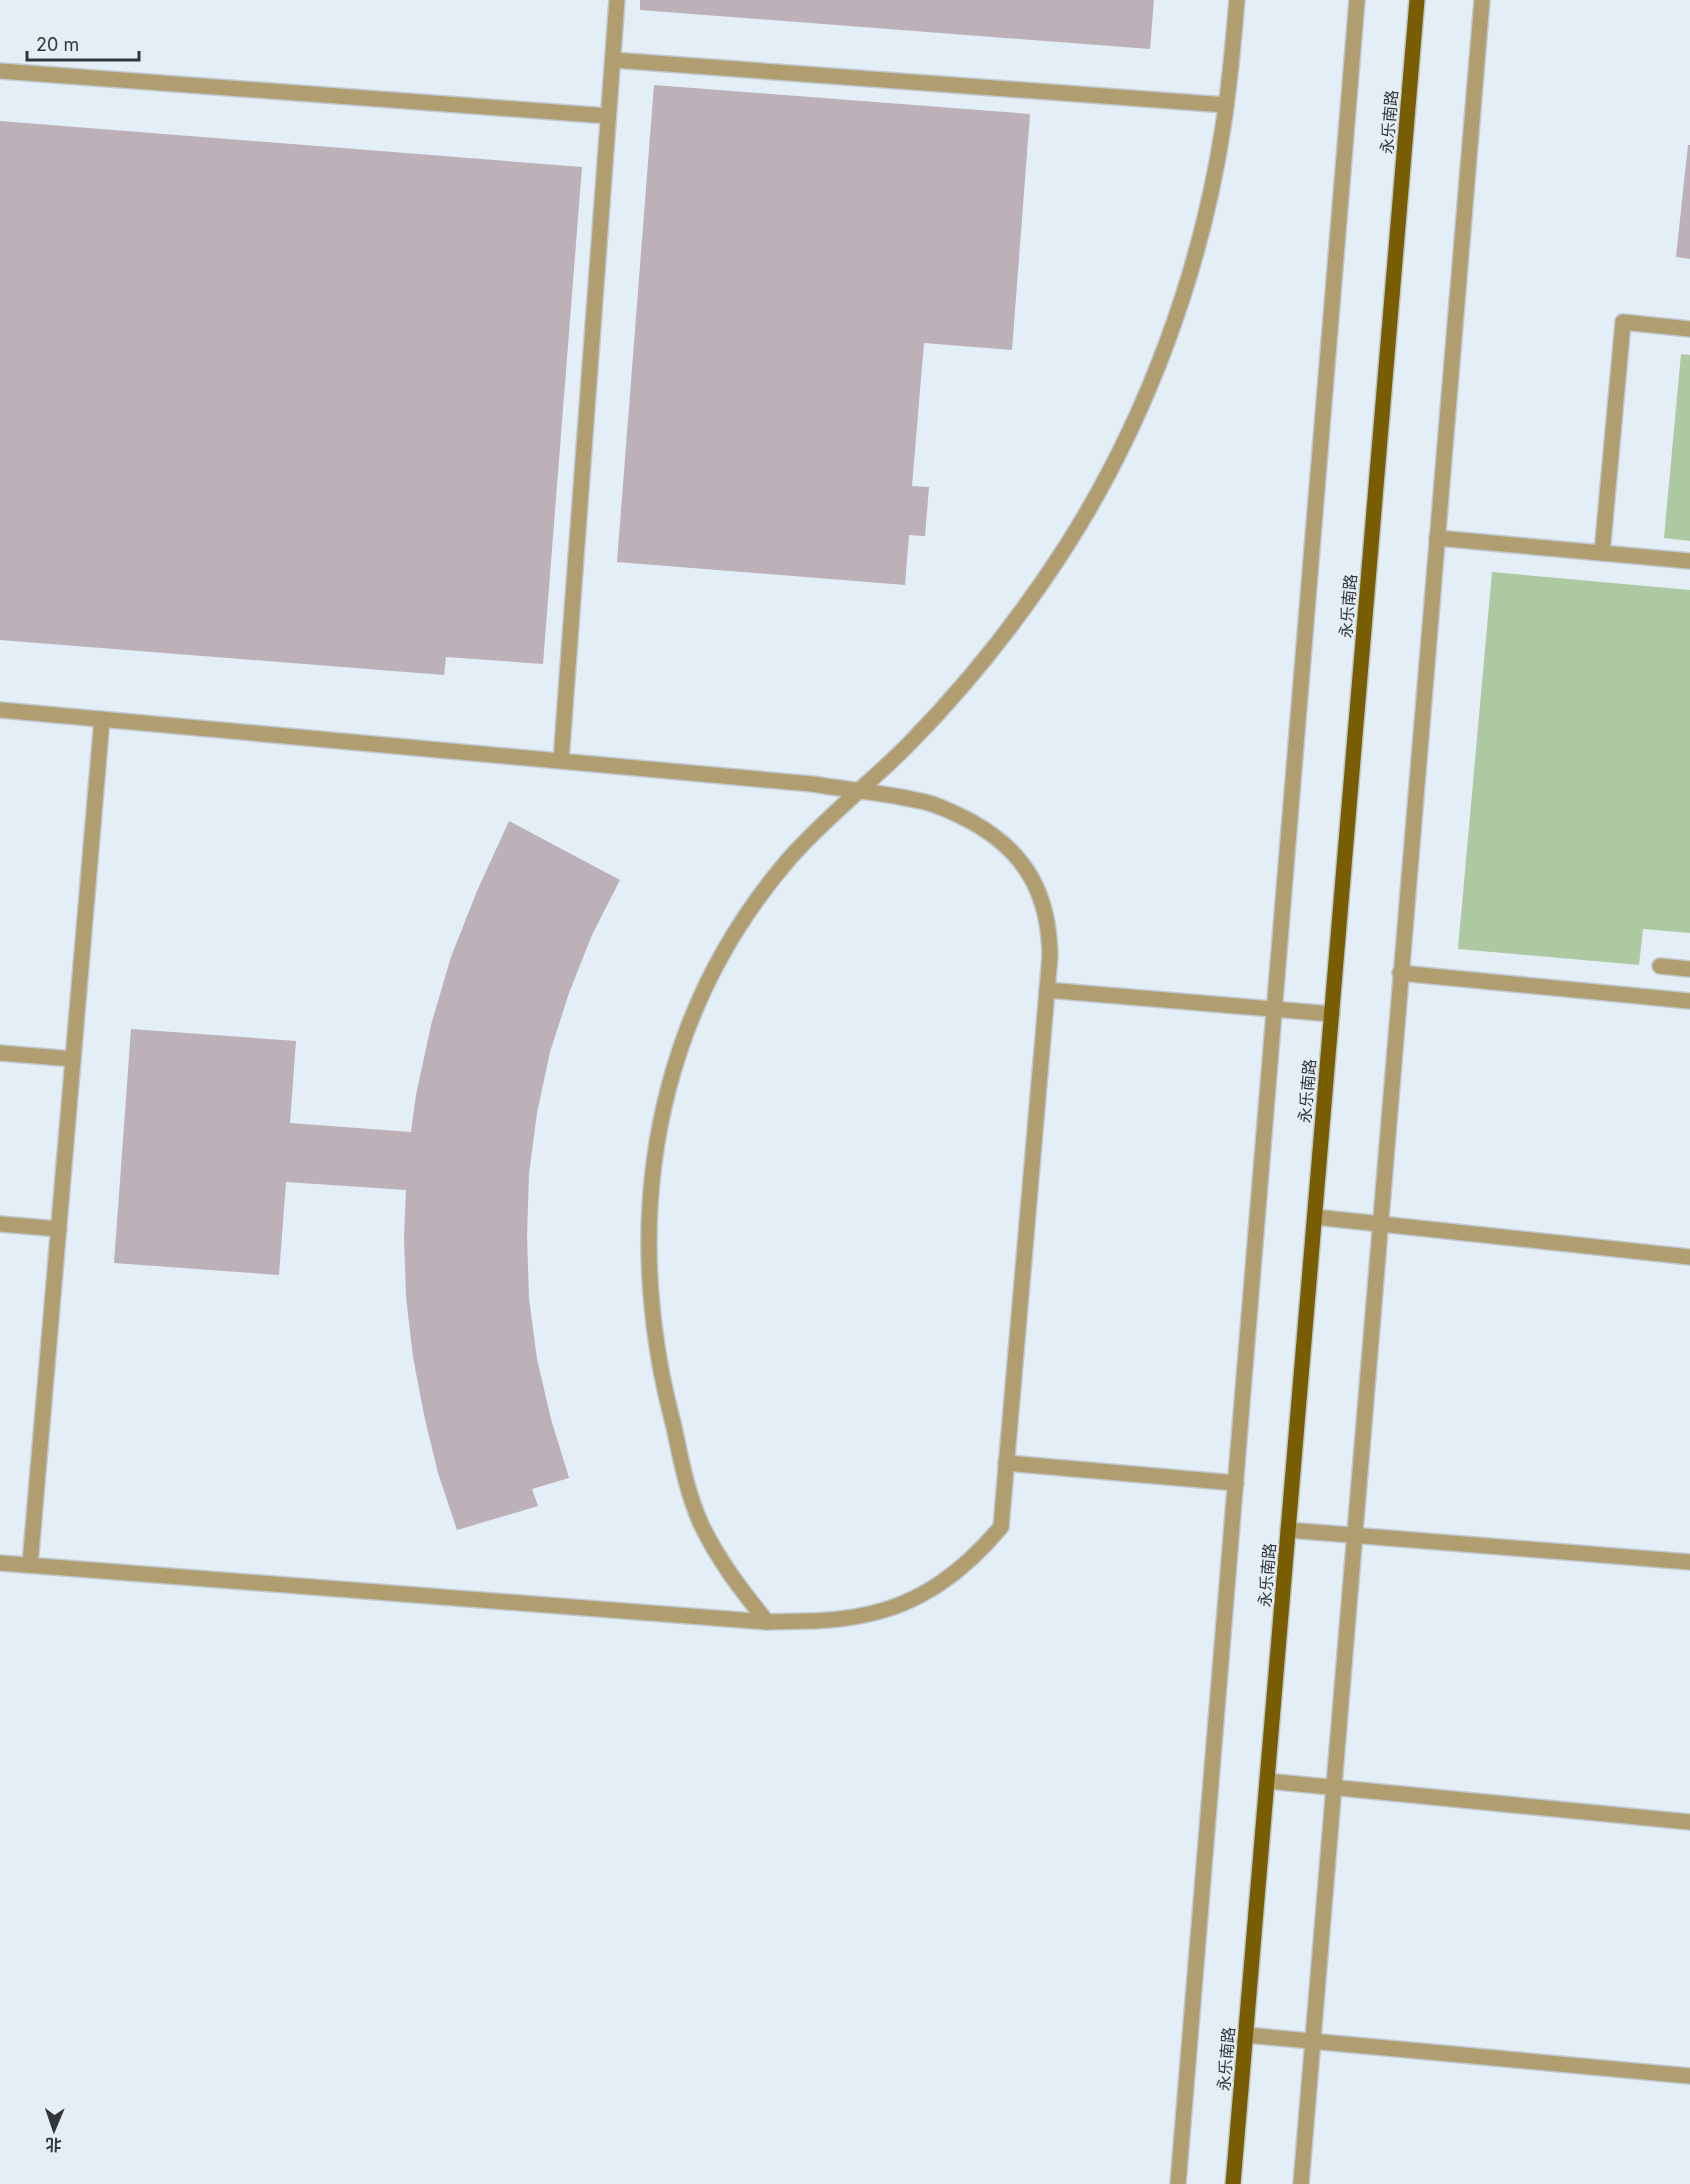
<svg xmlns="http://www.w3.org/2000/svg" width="1690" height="2184" viewBox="0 0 1690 2184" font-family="Inter,'Noto Sans SC',sans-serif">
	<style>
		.green { fill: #aec8a1 }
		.building { fill: #bcb1b8 }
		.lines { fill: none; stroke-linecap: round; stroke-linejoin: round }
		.minor-casing { stroke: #c0c9d0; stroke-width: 18 }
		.major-casing { stroke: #c0c9d0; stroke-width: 18 }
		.minor { stroke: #b19e70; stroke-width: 15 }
		.major { stroke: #795d02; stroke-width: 15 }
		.labels { text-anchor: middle; stroke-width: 4.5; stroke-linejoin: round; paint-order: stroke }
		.street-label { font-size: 16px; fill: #323639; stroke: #e3eef6 }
	</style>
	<rect width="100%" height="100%" fill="#e3eef6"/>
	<!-- green -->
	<g class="green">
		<path d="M 1681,354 L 1690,355 L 1690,541 L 1664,538 Z"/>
		<path d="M 1492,572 L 1690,590 L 1690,933 L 1643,929 L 1639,965 L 1458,949 Z"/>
	</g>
	<!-- building -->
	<g class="building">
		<path d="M 640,0 L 1154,0 L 1150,49 L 640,10 Z"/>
		<path d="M 654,85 L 1030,114 L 1012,350 L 924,343 L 912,486 L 929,487 L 925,536 L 909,535 L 905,585 L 617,562 Z"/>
		<path d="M 0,121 L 582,167 L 543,664 L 446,657 L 444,675 L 0,640 Z"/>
		<path d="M 1688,145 L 1690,145 L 1690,259 L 1676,257 Z"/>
		<path d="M 509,821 L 620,880 L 592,935 L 569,993 L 550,1052 L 537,1113 L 529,1174 L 527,1236 L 529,1298 L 537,1359 L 551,1419 L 569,1478 L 532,1489 L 538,1506 L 457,1530 L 438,1473 L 424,1415 L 413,1357 L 406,1297 L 404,1237 L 406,1190 L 286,1182 L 279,1275 L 114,1263 L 131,1029 L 296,1041 L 290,1123 L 411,1132 L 416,1095 L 431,1025 L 451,957 L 477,891 Z"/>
	</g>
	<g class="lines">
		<defs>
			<g id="minor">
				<path d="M 613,60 L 1226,105"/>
				<path d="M 0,71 L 608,116"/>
				<path d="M 1437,538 L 1690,561"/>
				<path d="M 1602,553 L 1623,322 L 1690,329"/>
				<path d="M 0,710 L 812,784 C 849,790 888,793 925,802 C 941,806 957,814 972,822 C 1026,852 1049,894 1050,956 L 1001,1527 C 964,1571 921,1604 864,1615 C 832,1622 799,1621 767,1622 L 0,1563"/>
				<path d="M 561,761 L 617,0"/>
				<path d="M 1660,966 L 1690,969"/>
				<path d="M 1400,973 L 1690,1001"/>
				<path d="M 1047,990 L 1332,1014"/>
				<path d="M 0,1053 L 73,1059"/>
				<path d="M 1315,1217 L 1690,1257"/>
				<path d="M 0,1224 L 59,1229"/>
				<path d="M 1006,1463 L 1236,1483"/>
				<path d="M 1288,1530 L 1690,1562"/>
				<path d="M 30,1565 L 102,719"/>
				<path d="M 767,1622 C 742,1591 718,1560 701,1524 C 687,1493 681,1460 674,1427 C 667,1400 661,1374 657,1346 C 630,1170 671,996 789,859 C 825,818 869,784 908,745 C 968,684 1021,617 1067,545 C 1146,421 1201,272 1223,127 C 1230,85 1233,43 1237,0"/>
				<path d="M 1267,1781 L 1690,1822"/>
				<path d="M 1246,2035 L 1690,2076"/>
				<path d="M 1178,2184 L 1357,0"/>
				<path d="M 1301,2184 L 1482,0"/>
			</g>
			<path id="major" d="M 1233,2184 L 1417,0"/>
		</defs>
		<!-- minor casing -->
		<use href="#minor" class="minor-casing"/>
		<!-- major casing -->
		<use href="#major" class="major-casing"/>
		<!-- minor -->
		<use href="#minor" class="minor"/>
		<!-- major -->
		<use href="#major" class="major"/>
	</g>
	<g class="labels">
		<!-- street labels -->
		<g class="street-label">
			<text transform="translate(1389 122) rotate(-85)" y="6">永乐南路</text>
			<text transform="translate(1348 606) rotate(-85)" y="6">永乐南路</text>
			<text transform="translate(1307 1091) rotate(-85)" y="6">永乐南路</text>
			<text transform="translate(1267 1575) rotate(-85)" y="6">永乐南路</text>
			<text transform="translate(1226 2059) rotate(-85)" y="6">永乐南路</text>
		</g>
	</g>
	<!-- north arrow -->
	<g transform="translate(54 2130) rotate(182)" stroke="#e3eef6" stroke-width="4.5" paint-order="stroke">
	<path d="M0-4.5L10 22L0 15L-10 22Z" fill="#323639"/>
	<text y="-9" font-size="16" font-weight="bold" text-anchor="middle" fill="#323639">北</text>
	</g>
	<!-- scale -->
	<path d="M27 51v9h112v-9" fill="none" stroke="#323639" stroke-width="3"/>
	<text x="36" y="51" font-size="18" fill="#323639" stroke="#e3eef6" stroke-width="4.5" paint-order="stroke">20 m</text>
</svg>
